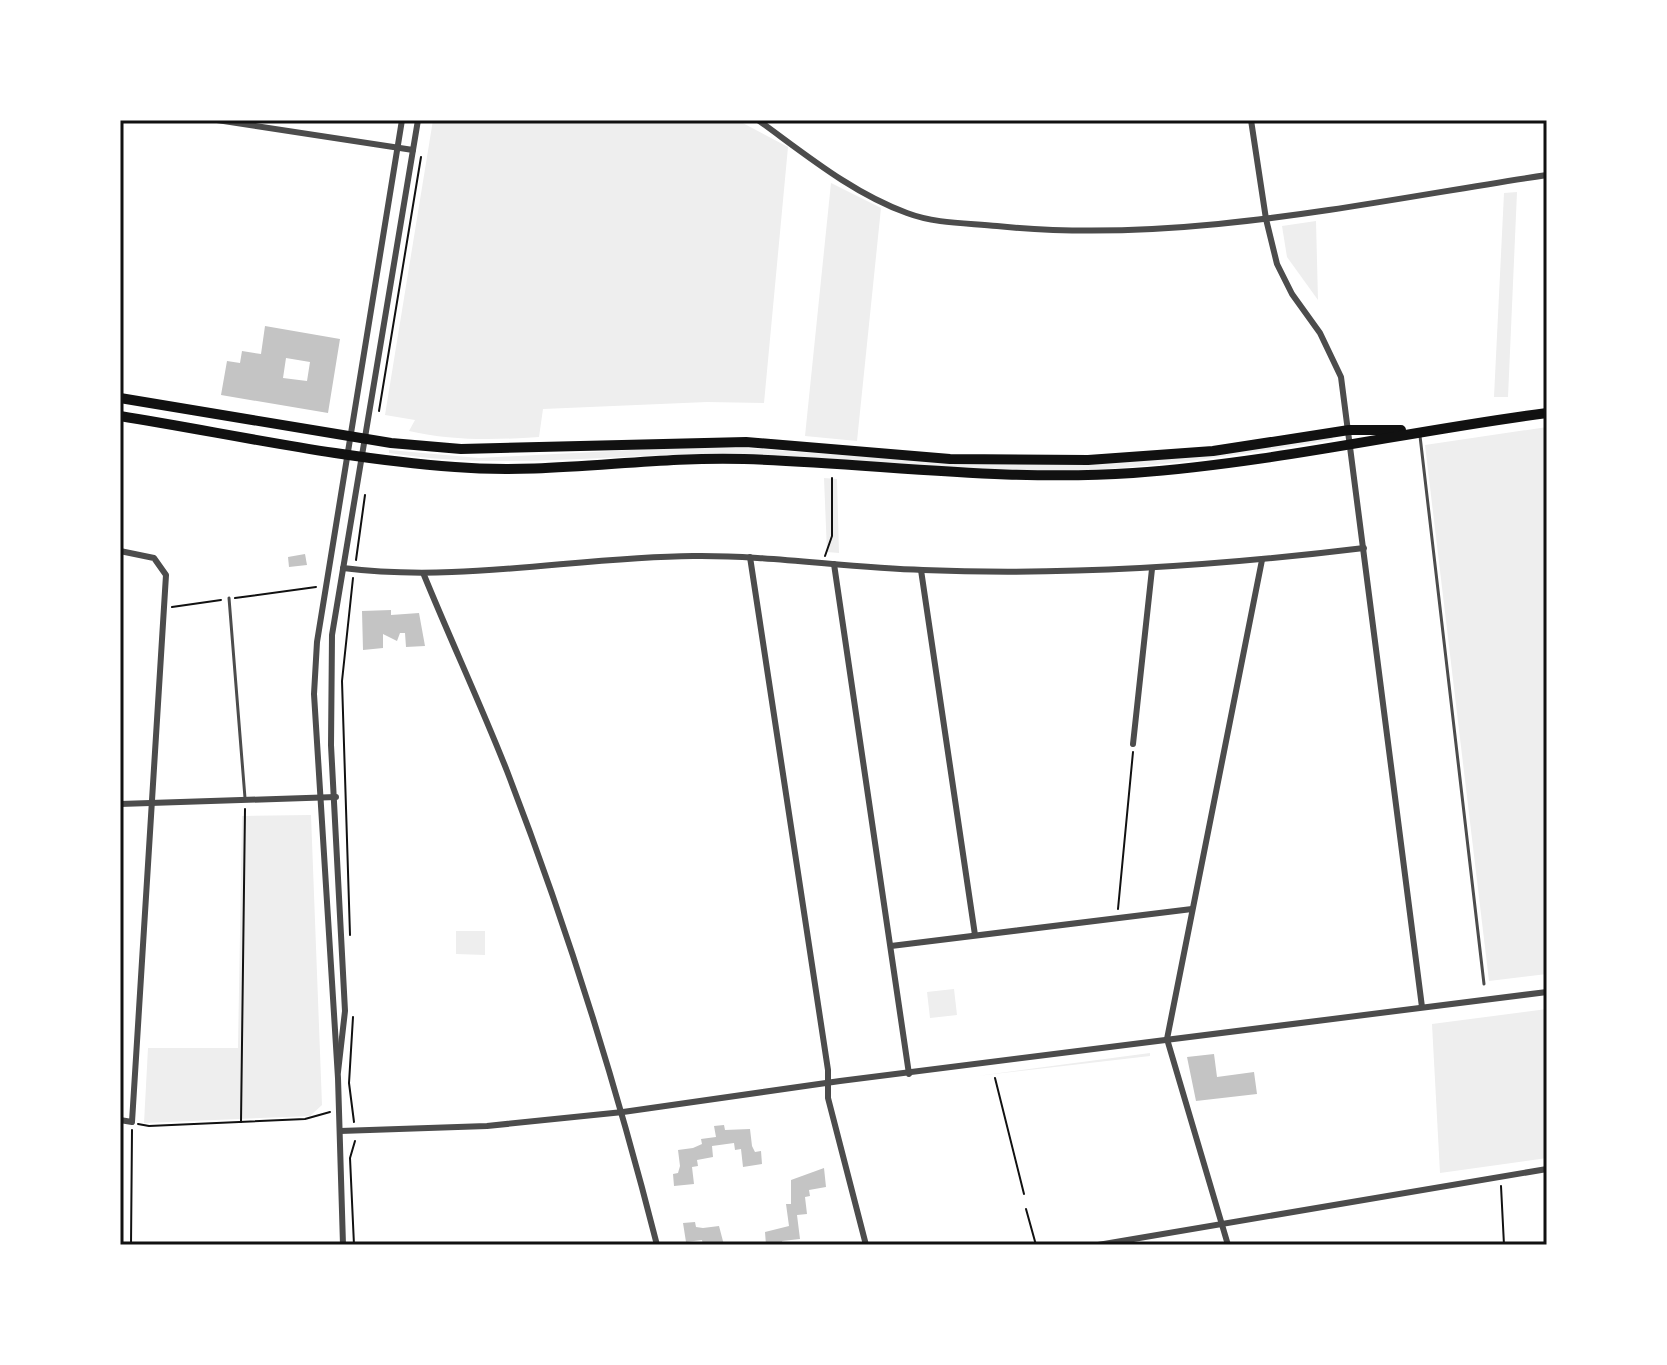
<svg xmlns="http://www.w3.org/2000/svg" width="1667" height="1365" viewBox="0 0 1667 1365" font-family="'Space Grotesk',sans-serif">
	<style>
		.green { fill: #eee }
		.building { fill: #c4c4c4; fill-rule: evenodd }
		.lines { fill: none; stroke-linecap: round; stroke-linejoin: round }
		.path { stroke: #111; stroke-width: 2 }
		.service { stroke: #4c4c4c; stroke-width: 3 }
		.minor { stroke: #4c4c4c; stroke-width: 6 }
		.primary { stroke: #111; stroke-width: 10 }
		.neatline { fill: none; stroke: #111; stroke-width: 3 }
	</style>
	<rect width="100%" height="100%" fill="#fff"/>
	<!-- green -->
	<g class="green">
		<path d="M 433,120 L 737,120 L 788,147 L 764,403 L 707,402 L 543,409 L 539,437 C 496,440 452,441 409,431 L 415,420 L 385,415 Z"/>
		<path d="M 831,183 L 881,208 L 857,441 L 805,436 Z"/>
		<path d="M 1517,192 L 1508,397 L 1494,397 L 1504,193 Z"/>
		<path d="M 1316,221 L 1318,300 L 1287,257 L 1282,226 Z"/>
		<path d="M 1547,427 L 1547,974 L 1489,981 L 1425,445 Z"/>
		<path d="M 1332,437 L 1333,440 C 1224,457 1117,474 1007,471 C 914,468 821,455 728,454 C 614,453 502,471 389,453 L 389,450 L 479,458 L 688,447 L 746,448 L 953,463 L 1067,464 Z"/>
		<path d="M 824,478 L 837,479 L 839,553 L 827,552 Z"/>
		<path d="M 311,815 L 322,1105 L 310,1116 L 144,1123 L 148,1048 L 238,1048 L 242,816 Z"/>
		<path d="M 456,931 L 485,931 L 485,955 L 456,954 Z"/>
		<path d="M 954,989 L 957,1015 L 930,1018 L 927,992 Z"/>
		<path d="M 1547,1009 L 1547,1158 L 1440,1173 L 1432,1024 Z"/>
		<path d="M 1150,1053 L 1150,1056 L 977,1076 Z"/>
	</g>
	<!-- building -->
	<g class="building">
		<path d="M 265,326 L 340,339 L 328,413 L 221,395 L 227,361 L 240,363 L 242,351 L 261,354 ZM 286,358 L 310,362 L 307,381 L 283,378 Z"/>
		<path d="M 305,554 L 307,565 L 289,567 L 288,557 Z"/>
		<path d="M 391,610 L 391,615 L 419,613 L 425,646 L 406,647 L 405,633 L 400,633 L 397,641 L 383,634 L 383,648 L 363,650 L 362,611 Z"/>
		<path d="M 1214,1054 L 1217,1077 L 1254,1072 L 1257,1094 L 1196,1101 L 1187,1057 Z"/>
		<path d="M 724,1125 L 725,1130 L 750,1129 L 752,1146 L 755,1152 L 761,1151 L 762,1164 L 743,1167 L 741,1149 L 735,1150 L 734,1143 L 712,1146 L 713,1157 L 697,1160 L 698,1166 L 692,1167 L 694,1184 L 674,1186 L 673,1174 L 678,1173 L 680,1166 L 678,1150 L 693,1148 L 702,1144 L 701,1139 L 716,1137 L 714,1126 Z"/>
		<path d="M 824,1168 L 826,1187 L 809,1190 L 810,1196 L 805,1197 L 807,1214 L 797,1215 L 800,1239 L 782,1241 L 783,1245 L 766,1245 L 765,1232 L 789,1226 L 786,1204 L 791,1204 L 791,1180 Z"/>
		<path d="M 695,1222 L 696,1227 L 703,1228 L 719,1226 L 724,1245 L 703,1245 L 702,1240 L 686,1242 L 683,1223 Z"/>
	</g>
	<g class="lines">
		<!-- path -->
		<g class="path">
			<path d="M 379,411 L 421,157"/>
			<path d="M 825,556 L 832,536 L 832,478"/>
			<path d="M 356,560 L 365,495"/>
			<path d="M 235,598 L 316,587"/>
			<path d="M 172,607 L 221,600"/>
			<path d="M 1118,909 L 1133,752"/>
			<path d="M 350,935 L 342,681 L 353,578"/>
			<path d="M 353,1017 L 349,1083 L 354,1122"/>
			<path d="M 995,1078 L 1024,1194"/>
			<path d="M 241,1122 L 245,809"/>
			<path d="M 138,1124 L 149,1126 L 305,1119 L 330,1112"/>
			<path d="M 1501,1186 L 1504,1245"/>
			<path d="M 1026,1209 L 1036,1245"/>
			<path d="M 131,1245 L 132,1130"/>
			<path d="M 354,1245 L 350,1158 L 355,1141"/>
		</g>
		<!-- service -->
		<g class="service">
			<path d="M 1420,436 L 1484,984"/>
			<path d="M 229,598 L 245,798"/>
		</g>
		<!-- minor -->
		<g class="minor">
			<path d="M 217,120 L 413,150"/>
			<path d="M 758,120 C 805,154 852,193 907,213 C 936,224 968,223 997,226 C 1181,245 1366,202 1547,175"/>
			<path d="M 1251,120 L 1266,219 L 1277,264 L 1292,294 L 1320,333 L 1341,377 L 1422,1007"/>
			<path d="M 120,551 L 154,558 L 166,575 L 132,1122 L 120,1120"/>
			<path d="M 750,557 L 828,1070 L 828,1098 L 866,1245"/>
			<path d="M 834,564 L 909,1074"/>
			<path d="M 343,568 C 460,583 576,557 693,556 C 770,555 846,568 923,570 C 1071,576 1217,566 1364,548"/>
			<path d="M 921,570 L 975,935"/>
			<path d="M 424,575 C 451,641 481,705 507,771 C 567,926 616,1084 657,1245"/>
			<path d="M 1133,744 L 1152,569"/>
			<path d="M 120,804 L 336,797"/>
			<path d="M 891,946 L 1192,909"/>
			<path d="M 338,1072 L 345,1011 L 331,745 L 332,635 L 418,120"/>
			<path d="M 340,1131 L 487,1126 L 623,1112 L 840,1081 L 1547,992"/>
			<path d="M 343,1245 L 338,1078 L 314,694 L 317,642 L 402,120"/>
			<path d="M 1098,1245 L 1547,1169"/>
			<path d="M 1228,1245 L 1167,1039 L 1262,560"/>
		</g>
		<!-- primary -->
		<g class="primary">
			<path d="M 120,398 L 391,443 L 461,449 L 746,442 L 950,459 L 1088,460 L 1213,451 L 1349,430 L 1401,430"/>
			<path d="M 120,416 C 231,434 343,459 455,467 C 551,475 648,456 744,459 C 875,463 1001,482 1133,473 C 1273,463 1409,431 1547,413"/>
		</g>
	</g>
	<!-- border -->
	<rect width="1667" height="1365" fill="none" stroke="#ffffff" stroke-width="244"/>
	<rect x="122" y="122" width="1423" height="1121" class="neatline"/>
</svg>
